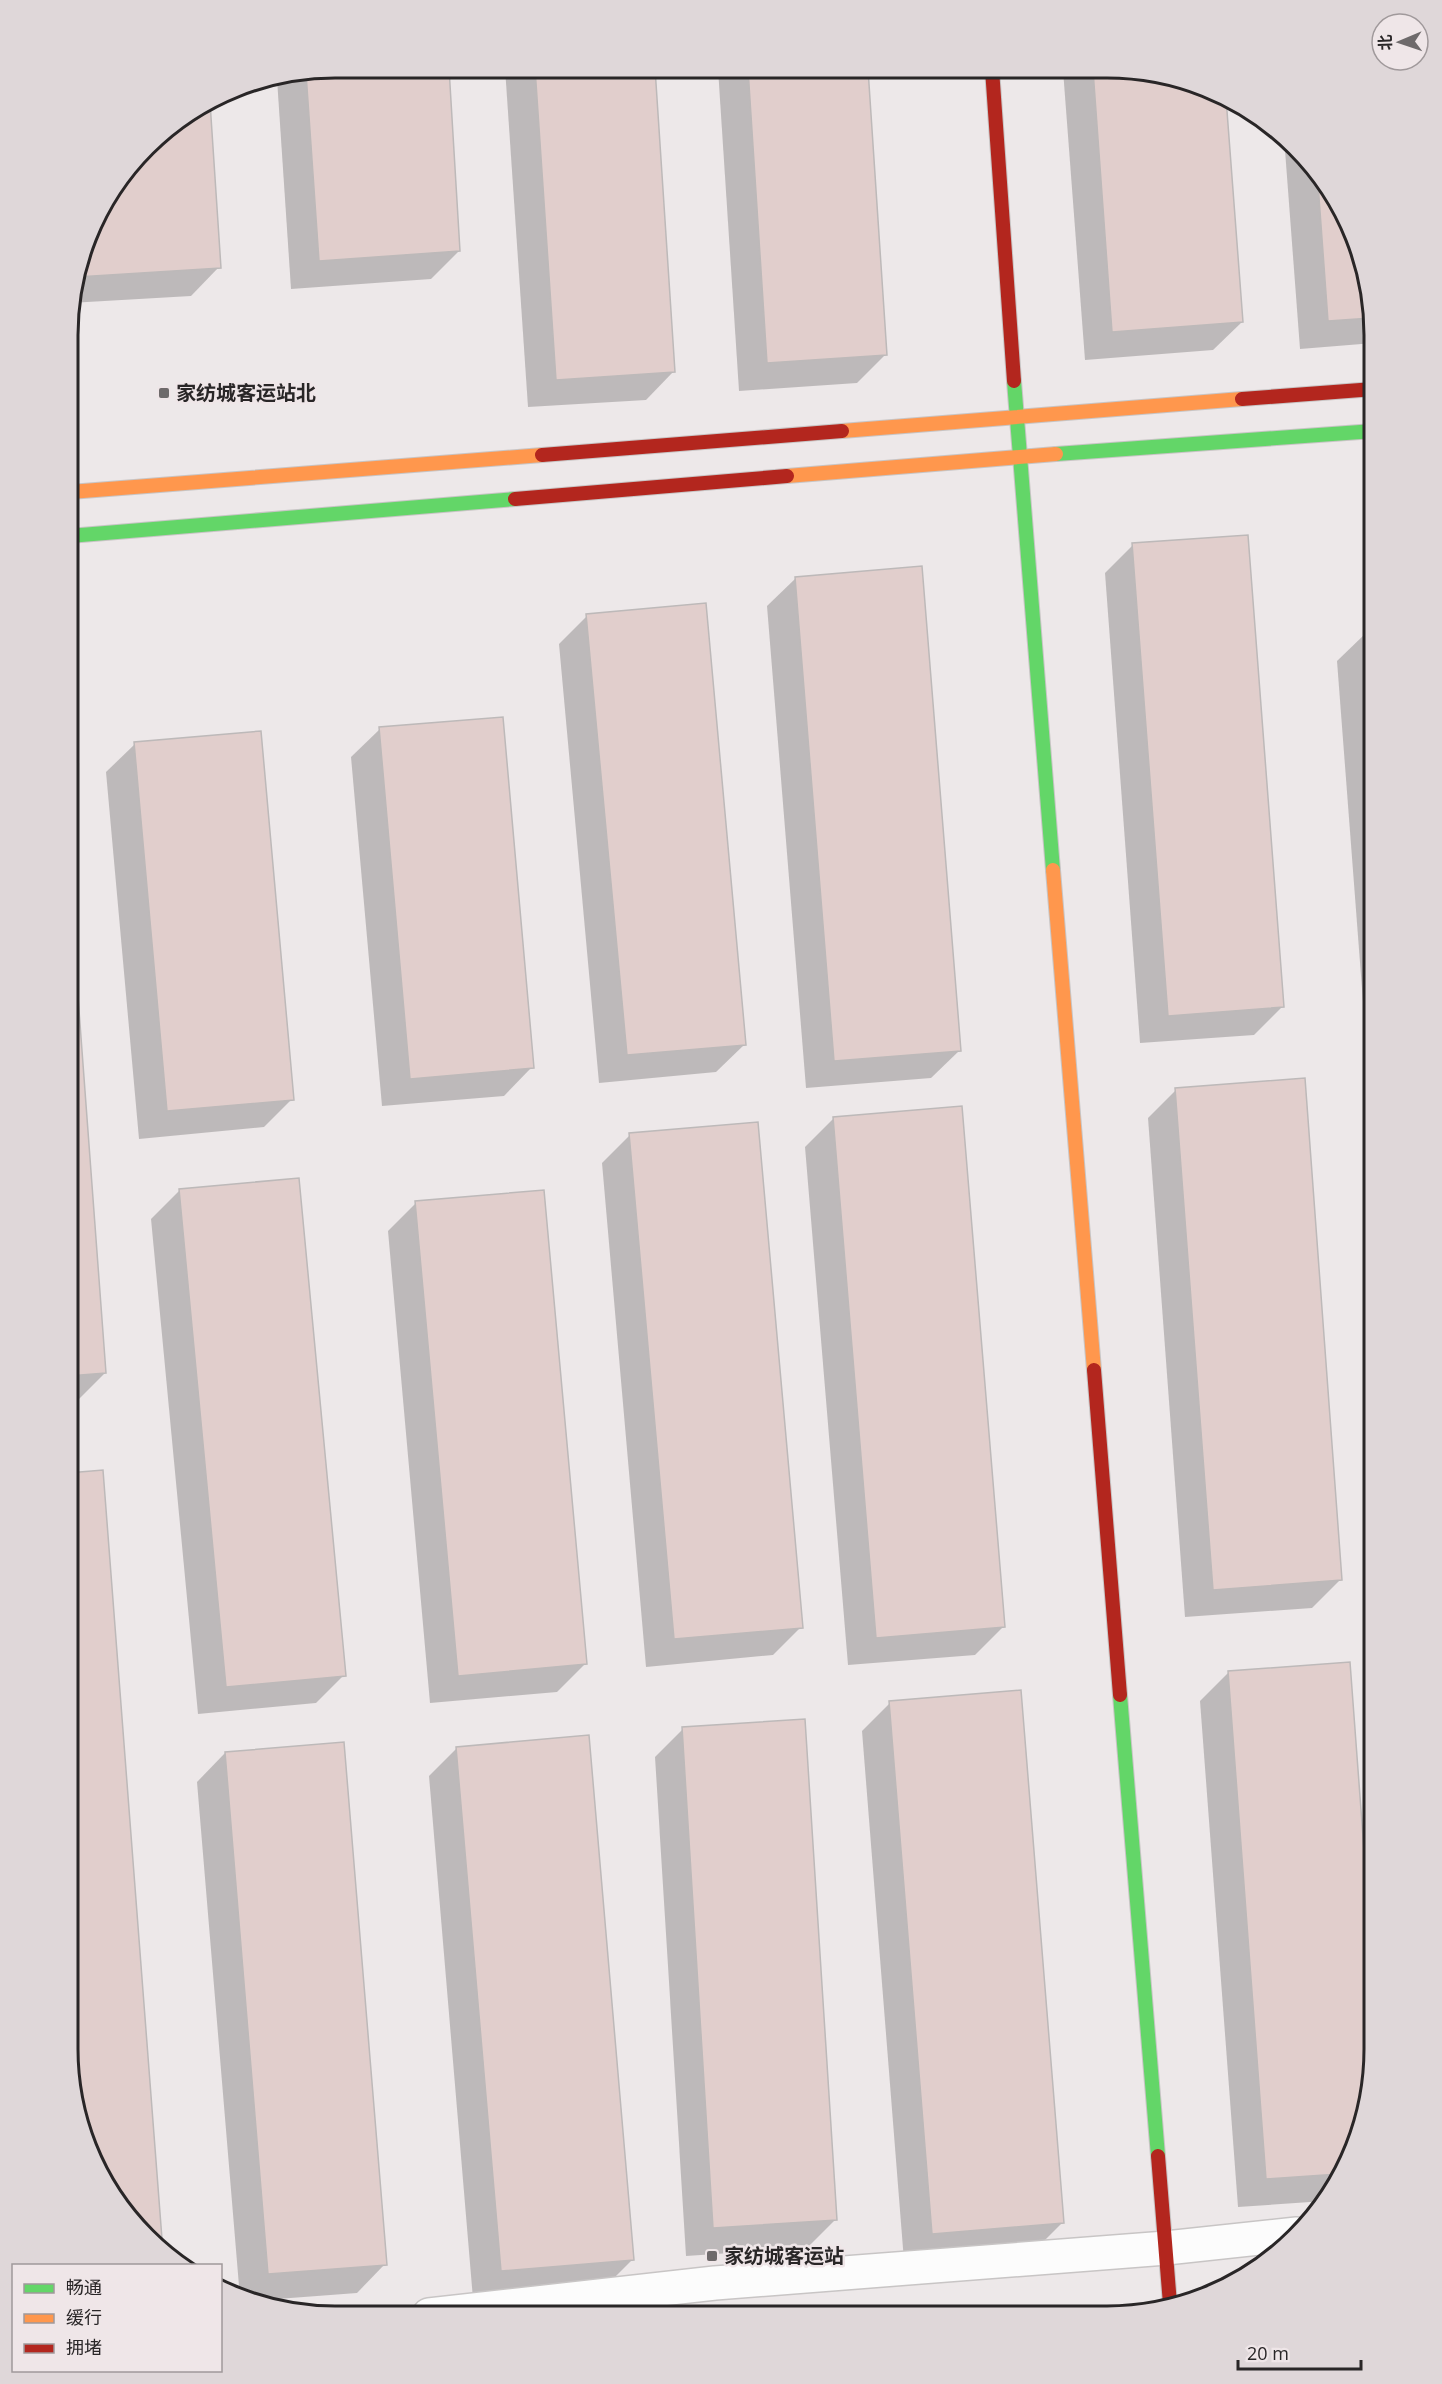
<svg xmlns="http://www.w3.org/2000/svg" width="1442" height="2384" viewBox="0 0 1442 2384" font-family="'Open Sans','Noto Sans SC',sans-serif">
	<style>
		.shadow { fill: #0003 }
		.building { fill: #e1cecc; stroke: #bdb9b9; stroke-width: 1.5 }
		.lines { fill: none; stroke-linecap: round; stroke-linejoin: round }
		.street-casing { stroke: #c8c5c5; stroke-width: 36 }
		.fast-casing { stroke: #c8c5c5; stroke-width: 16 }
		.slow-casing { stroke: #c8c5c5; stroke-width: 16 }
		.jam-casing { stroke: #c8c5c5; stroke-width: 16 }
		.street { stroke: #fcfcfc; stroke-width: 33 }
		.fast { stroke: #63d668; stroke-width: 14 }
		.slow { stroke: #ff974d; stroke-width: 14 }
		.jam { stroke: #b3261e; stroke-width: 14 }
		.poi-dot { fill: #6e6a6b; stroke: #efe6e8; stroke-width: 2 }
		.labels { text-anchor: middle; stroke-width: 5; stroke-linejoin: round; paint-order: stroke }
		.poi-label { font-size: 20px; font-weight: bold; fill: #292627; stroke: #efe6e8; text-anchor: start }
		.rim { fill: none; stroke: #292627; stroke-width: 3 }
	</style>
	<rect width="100%" height="100%" fill="#ede8e9"/>
	<!-- shadow -->
	<g class="shadow">
		<path d="M 335,68 L 447,68 L 459,251 L 431,279 L 291,289 L 277,79 Z"/>
		<path d="M 505,68 L 654,68 L 674,371 L 646,400 L 528,407 Z"/>
		<path d="M 718,69 L 866,69 L 885,355 L 857,383 L 739,391 Z"/>
		<path d="M 1063,70 L 1142,70 L 1210,88 L 1225,97 L 1242,322 L 1213,350 L 1085,360 Z"/>
		<path d="M 1284,137 L 1319,173 L 1354,233 L 1374,343 L 1300,349 Z"/>
		<path d="M 95,216 L 219,267 L 191,296 L 70,303 Z"/>
		<path d="M 1133,545 L 1282,1007 L 1254,1035 L 1140,1043 L 1105,573 Z"/>
		<path d="M 796,578 L 960,1050 L 931,1078 L 806,1088 L 767,606 Z"/>
		<path d="M 587,616 L 745,1044 L 716,1072 L 599,1083 L 559,644 Z"/>
		<path d="M 1374,632 L 1374,1014 L 1364,1015 L 1337,661 L 1366,633 Z"/>
		<path d="M 380,729 L 532,1067 L 504,1096 L 382,1106 L 351,757 Z"/>
		<path d="M 135,744 L 292,1099 L 264,1127 L 139,1139 L 106,772 Z"/>
		<path d="M 69,895 L 105,1373 L 77,1401 L 68,1402 Z"/>
		<path d="M 1176,1090 L 1340,1580 L 1312,1608 L 1185,1617 L 1148,1118 Z"/>
		<path d="M 834,1118 L 1004,1626 L 975,1655 L 848,1665 L 805,1147 Z"/>
		<path d="M 630,1135 L 801,1627 L 773,1655 L 646,1667 L 602,1163 Z"/>
		<path d="M 180,1190 L 344,1675 L 316,1703 L 198,1714 L 151,1219 Z"/>
		<path d="M 416,1203 L 585,1664 L 557,1692 L 430,1703 L 388,1231 Z"/>
		<path d="M 68,1475 L 162,2251 L 123,2212 L 88,2151 L 68,2049 Z"/>
		<path d="M 1228,1673 L 1374,2067 L 1360,2135 L 1325,2201 L 1238,2207 L 1200,1701 Z"/>
		<path d="M 890,1703 L 1062,2223 L 1034,2251 L 904,2261 L 862,1731 Z"/>
		<path d="M 683,1729 L 835,2220 L 807,2248 L 686,2256 L 655,1757 Z"/>
		<path d="M 457,1748 L 633,2259 L 604,2288 L 473,2299 L 429,1776 Z"/>
		<path d="M 225,1753 L 385,2264 L 357,2293 L 251,2301 L 240,2298 L 197,1782 Z"/>
	</g>
	<!-- building -->
	<g class="building">
		<path d="M 335,68 L 449,68 L 460,251 L 319,261 L 306,73 Z"/>
		<path d="M 535,68 L 655,68 L 675,372 L 556,380 Z"/>
		<path d="M 748,69 L 868,69 L 887,355 L 767,363 Z"/>
		<path d="M 1093,70 L 1142,70 L 1210,88 L 1226,98 L 1243,322 L 1112,332 Z"/>
		<path d="M 210,102 L 221,268 L 77,277 L 95,216 L 158,134 Z"/>
		<path d="M 1317,170 L 1354,233 L 1371,318 L 1328,321 Z"/>
		<path d="M 1248,535 L 1284,1007 L 1168,1016 L 1132,543 Z"/>
		<path d="M 922,566 L 961,1051 L 834,1061 L 795,577 Z"/>
		<path d="M 706,603 L 746,1045 L 627,1055 L 586,614 Z"/>
		<path d="M 1374,631 L 1374,754 L 1365,632 Z"/>
		<path d="M 503,717 L 534,1068 L 410,1079 L 379,727 Z"/>
		<path d="M 261,731 L 294,1100 L 167,1111 L 134,742 Z"/>
		<path d="M 69,876 L 106,1373 L 68,1376 Z"/>
		<path d="M 1305,1078 L 1342,1580 L 1213,1590 L 1175,1088 Z"/>
		<path d="M 962,1106 L 1005,1627 L 876,1638 L 833,1117 Z"/>
		<path d="M 758,1122 L 803,1628 L 674,1639 L 629,1133 Z"/>
		<path d="M 299,1178 L 346,1676 L 226,1687 L 179,1189 Z"/>
		<path d="M 544,1190 L 587,1664 L 458,1676 L 415,1201 Z"/>
		<path d="M 103,1470 L 163,2252 L 123,2212 L 88,2151 L 68,2049 L 68,1473 Z"/>
		<path d="M 1350,1662 L 1374,1985 L 1374,2067 L 1360,2135 L 1339,2174 L 1266,2179 L 1228,1671 Z"/>
		<path d="M 1021,1690 L 1064,2223 L 932,2234 L 889,1701 Z"/>
		<path d="M 805,1719 L 837,2220 L 713,2228 L 682,1727 Z"/>
		<path d="M 589,1735 L 634,2260 L 501,2271 L 456,1747 Z"/>
		<path d="M 344,1742 L 387,2265 L 268,2274 L 225,1752 Z"/>
	</g>
	<g class="lines">
		<defs>
			<path id="street" d="M 429,2315 L 715,2283 L 1166,2248 L 1297,2234"/>
			<g id="fast">
				<path d="M 1014,381 L 1053,870"/>
				<path d="M 1056,454 L 1374,431"/>
				<path d="M 69,536 L 515,499"/>
				<path d="M 1120,1695 L 1158,2156"/>
			</g>
			<g id="slow">
				<path d="M 842,431 L 1242,399"/>
				<path d="M 787,476 L 1056,454"/>
				<path d="M 70,492 L 542,455"/>
				<path d="M 1053,870 L 1094,1370"/>
			</g>
			<g id="jam">
				<path d="M 992,69 L 1014,381"/>
				<path d="M 1242,399 L 1374,389"/>
				<path d="M 542,455 L 842,431"/>
				<path d="M 515,499 L 787,476"/>
				<path d="M 1094,1370 L 1120,1695"/>
				<path d="M 1158,2156 L 1170,2304"/>
			</g>
		</defs>
		<!-- street casing -->
		<use href="#street" class="street-casing"/>
		<!-- fast casing -->
		<use href="#fast" class="fast-casing"/>
		<!-- slow casing -->
		<use href="#slow" class="slow-casing"/>
		<!-- jam casing -->
		<use href="#jam" class="jam-casing"/>
		<!-- street -->
		<use href="#street" class="street"/>
		<!-- fast -->
		<use href="#fast" class="fast"/>
		<!-- slow -->
		<use href="#slow" class="slow"/>
		<!-- jam -->
		<use href="#jam" class="jam"/>
	</g>
	<!-- markers -->
	<g class="poi-dot">
		<rect x="158" y="387" width="12" height="12" rx="3"/>
		<rect x="706" y="2250" width="12" height="12" rx="3"/>
	</g>
	<g class="labels">
		<!-- poi labels -->
		<g class="poi-label">
			<text x="176" y="400">家纺城客运站北</text>
			<text x="724" y="2263">家纺城客运站</text>
		</g>
	</g>
	<!-- crop -->
	<path d="M0 0H1442V2384H0ZM335 78H1107A257 257 0 0 1 1364 335V2049A257 257 0 0 1 1107 2306H335A257 257 0 0 1 78 2049V335A257 257 0 0 1 335 78Z" fill="#dfd7d9" fill-rule="evenodd"/>
	<path class="rim" d="M335 78H1107A257 257 0 0 1 1364 335V2049A257 257 0 0 1 1107 2306H335A257 257 0 0 1 78 2049V335A257 257 0 0 1 335 78Z"/>
	<!-- legend -->
	<rect x="12" y="2264" width="210" height="108" fill="#efe6e8" stroke="#a0999b" stroke-width="1.5"/>
	<rect x="24" y="2284" width="30" height="9" fill="#63d668" stroke="#a0999b" stroke-width="1.5"/>
	<text x="66" y="2294" font-size="18" fill="#292627">畅通</text>
	<rect x="24" y="2314" width="30" height="9" fill="#ff974d" stroke="#a0999b" stroke-width="1.5"/>
	<text x="66" y="2324" font-size="18" fill="#292627">缓行</text>
	<rect x="24" y="2344" width="30" height="9" fill="#b3261e" stroke="#a0999b" stroke-width="1.5"/>
	<text x="66" y="2354" font-size="18" fill="#292627">拥堵</text>
	<!-- north arrow -->
	<g transform="translate(1400 42) rotate(268)"><circle r="28" fill="#efe6e8" stroke="#a0999b" stroke-width="1.5"/>
	<path d="M0-4.5L10 22L0 15L-10 22Z" fill="#6e6a6b"/>
	<text y="-9" font-size="16" font-weight="bold" text-anchor="middle" fill="#292627">北</text>
	</g>
	<!-- scale -->
	<path d="M1238 2360v9h123v-9" fill="none" stroke="#292627" stroke-width="3"/>
	<text x="1247" y="2360" font-size="18" fill="#292627" stroke="#efe6e8" stroke-width="4.5" paint-order="stroke">20 m</text>
</svg>
